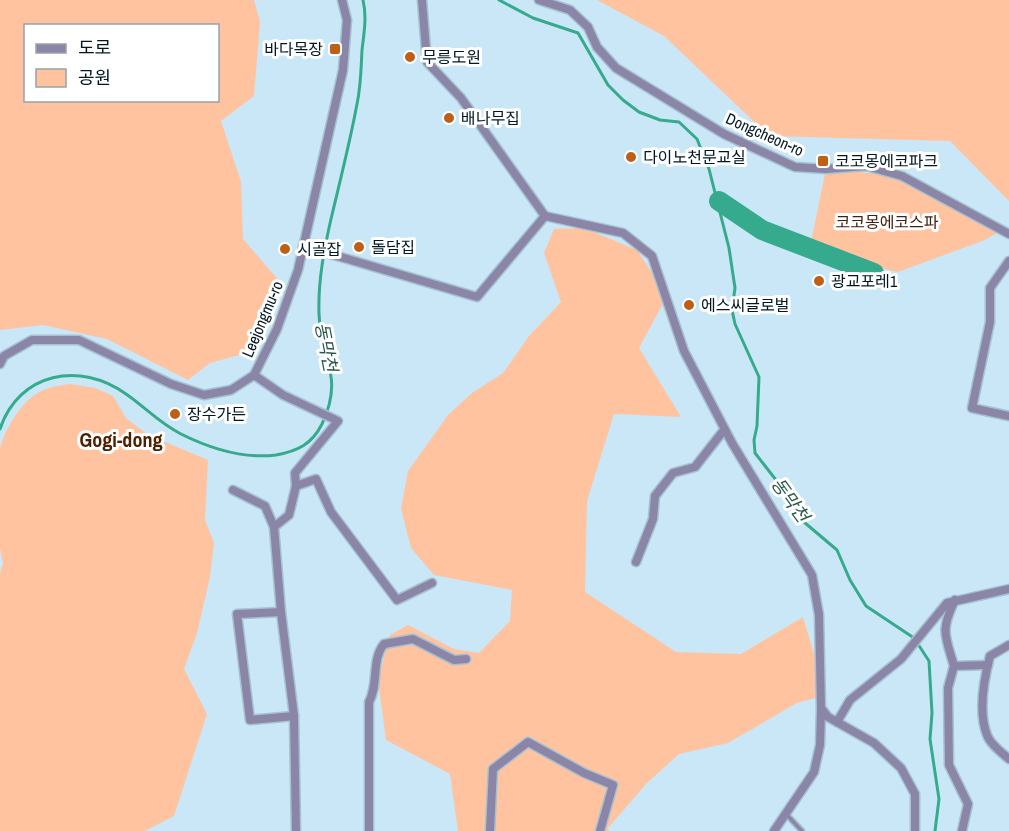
<svg xmlns="http://www.w3.org/2000/svg" width="1009" height="831" viewBox="0 0 1009 831" font-family="'Archivo Narrow','Noto Sans KR',sans-serif">
	<style>
		.green { fill: #ffc3a0; fill-rule: evenodd }
		.lines { fill: none; stroke-linecap: round; stroke-linejoin: round }
		.stream { stroke: #35aa8c; stroke-width: 3 }
		.river { stroke: #35aa8c; stroke-width: 20 }
		.service-casing { stroke: #a6c2d1; stroke-width: 7 }
		.minor-casing { stroke: #a6c2d1; stroke-width: 11 }
		.service { stroke: #8b86a8; stroke-width: 4 }
		.minor { stroke: #8b86a8; stroke-width: 8 }
		.poi-dot { fill: #be5f15; stroke: #fff; stroke-width: 2 }
		.labels { text-anchor: middle; stroke-width: 6; stroke-linejoin: round; paint-order: stroke }
		.poi-label { font-size: 16px; fill: #011722; stroke: #fff; text-anchor: start }
		.street-label { font-size: 16px; fill: #011722; stroke: #fff }
		.park-label { font-size: 16px; fill: #42230f; stroke: #fff }
		.water-label { font-size: 18px; font-style: italic; fill: #275749; stroke: #fff }
		.quarter-label { font-size: 20px; font-weight: bold; fill: #4d2000; stroke: #fff }
	</style>
	<rect width="100%" height="100%" fill="#cae7f7"/>
	<!-- green -->
	<g class="green">
		<path d="M 0,0 L 254,0 L 260,22 L 254,96 L 221,121 L 241,182 L 243,239 L 282,284 L 243,354 L 210,363 L 188,380 L 107,339 L 43,325 L 0,330 ZM 26,26 L 218,26 L 218,100 L 26,100 Z"/>
		<path d="M 597,0 L 1009,0 L 1009,201 L 950,141 L 769,136 L 664,36 Z"/>
		<path d="M 826,169 L 902,176 L 1002,230 L 985,240 L 898,272 L 867,265 L 850,253 L 811,242 Z"/>
		<path d="M 584,228 L 637,250 L 667,296 L 639,348 L 681,417 L 614,414 L 587,501 L 585,592 L 676,652 L 741,654 L 803,617 L 826,695 L 797,703 L 728,743 L 679,754 L 647,783 L 608,828 L 609,831 L 458,831 L 450,774 L 386,740 L 378,680 L 390,635 L 408,625 L 454,649 L 479,653 L 510,621 L 512,590 L 434,575 L 411,548 L 401,509 L 408,471 L 448,415 L 472,393 L 503,373 L 529,336 L 561,302 L 544,253 L 554,229 Z"/>
		<path d="M 70,384 L 95,388 L 113,396 L 126,418 L 148,435 L 208,460 L 205,520 L 214,543 L 210,577 L 197,633 L 184,669 L 207,714 L 174,816 L 145,831 L 0,831 L 0,573 L 3,563 L 0,549 L 0,448 C 6,427 24,396 46,389 C 54,386 62,385 70,384 Z"/>
	</g>
	<g class="lines">
		<!-- stream -->
		<g class="stream">
			<path d="M 499,0 L 533,18 L 578,33 L 608,85 L 623,100 L 639,112 L 660,120 L 679,122 L 697,139 L 709,169 L 729,248 L 735,288 L 732,310 L 735,324 L 759,377 L 757,426 L 754,440 L 755,453 L 790,498 L 798,517 L 837,550 L 850,580 L 866,606 L 914,638 L 929,661 L 932,713 L 930,739 L 939,799 L 935,831"/>
			<path d="M 0,429 C 19,372 80,361 126,394 C 145,407 159,423 181,434 C 211,449 243,459 276,455 C 298,451 312,444 322,424 C 345,375 320,358 319,313 C 318,281 324,250 331,219 C 340,181 350,142 357,104 C 361,86 361,68 362,50 C 364,33 367,17 363,0"/>
		</g>
		<!-- river -->
		<path class="river" d="M 719,201 L 762,230 L 874,273"/>
		<defs>
			<path id="service" d="M 786,814 L 802,831"/>
			<g id="minor">
				<path d="M 422,0 L 427,62 L 461,98 L 545,216 L 623,233 L 652,256 L 684,351 L 732,443 L 812,575 L 819,615 L 821,708 L 828,717 L 874,743 L 901,768 L 915,794 L 915,831"/>
				<path d="M 539,0 L 570,10 L 588,27 L 597,47 L 616,68 L 724,134 L 795,167 L 826,169 L 866,166 L 902,176 L 1009,234"/>
				<path d="M 303,246 L 477,297 L 545,216"/>
				<path d="M 1009,261 L 990,288 L 990,322 L 972,408 L 1009,416"/>
				<path d="M 0,364 L 4,356 L 32,340 L 79,340 L 171,384 L 204,395 L 231,390 L 254,375 L 277,329 L 298,270 L 343,70 L 347,20 L 342,0"/>
				<path d="M 254,375 L 283,395 L 338,421 L 295,473 L 296,486"/>
				<path d="M 233,490 L 265,506 L 274,527"/>
				<path d="M 636,562 L 653,519 L 655,496 L 673,473 L 695,467 L 724,430"/>
				<path d="M 281,612 L 237,614 L 250,720 L 294,716"/>
				<path d="M 1009,645 L 990,656 C 984,679 978,712 987,735 C 990,744 1002,753 1009,759"/>
				<path d="M 954,666 C 945,635 940,631 955,600"/>
				<path d="M 837,722 L 850,700 L 901,659 L 947,603 L 1009,589"/>
				<path d="M 296,831 L 294,716 L 281,612 L 274,527 L 289,515 L 296,486 L 316,479 L 331,512 L 397,600 L 432,583"/>
				<path d="M 369,831 L 369,702 C 379,684 371,660 384,644 L 413,639 L 454,660 L 466,659"/>
				<path d="M 490,831 L 493,769 L 528,742 L 584,773 L 613,785 L 600,831"/>
				<path d="M 774,831 L 814,772 L 820,745 L 821,709"/>
				<path d="M 962,831 L 968,804 L 949,765 L 948,688 L 954,666 L 988,665"/>
			</g>
		</defs>
		<!-- service casing -->
		<use href="#service" class="service-casing"/>
		<!-- minor casing -->
		<use href="#minor" class="minor-casing"/>
		<!-- service -->
		<use href="#service" class="service"/>
		<!-- minor -->
		<use href="#minor" class="minor"/>
	</g>
	<!-- markers -->
	<g class="poi-dot">
		<rect x="329" y="43" width="12" height="12" rx="3"/>
		<circle cx="410" cy="57" r="6"/>
		<circle cx="449" cy="118" r="6"/>
		<circle cx="631" cy="157" r="6"/>
		<rect x="817" y="155" width="12" height="12" rx="3"/>
		<circle cx="359" cy="247" r="6"/>
		<circle cx="285" cy="249" r="6"/>
		<circle cx="819" cy="281" r="6"/>
		<circle cx="689" cy="305" r="6"/>
		<circle cx="175" cy="414" r="6"/>
	</g>
	<g class="labels">
		<!-- poi labels -->
		<g class="poi-label">
			<text x="323" y="55" text-anchor="end">바다목장</text>
			<text x="422" y="63">무릉도원</text>
			<text x="461" y="124">배나무집</text>
			<text x="643" y="163">다이노천문교실</text>
			<text x="835" y="167">코코몽에코파크</text>
			<text x="371" y="253">돌담집</text>
			<text x="297" y="255">시골잡</text>
			<text x="831" y="287">광교포레1</text>
			<text x="701" y="311">에스씨글로벌</text>
			<text x="187" y="420">장수가든</text>
		</g>
		<!-- street labels -->
		<g class="street-label">
			<text transform="translate(765 134) rotate(24)" y="6">Dongcheon-ro</text>
			<text transform="translate(262 319) rotate(-67)" y="6">Leejongmu-ro</text>
		</g>
		<!-- park labels -->
		<g class="park-label">
			<text x="887" y="228">코코몽에코스파</text>
		</g>
		<!-- water labels -->
		<g class="water-label">
			<text transform="translate(326 347) rotate(79)" y="6">동막천</text>
			<text transform="translate(790 500) rotate(54)" y="6">동막천</text>
		</g>
		<!-- quarter labels -->
		<g class="quarter-label">
			<text x="121" y="447">Gogi-dong</text>
		</g>
	</g>
	<!-- legend -->
	<rect x="24" y="24" width="195" height="78" fill="#ffffff" stroke="#99a2a7" stroke-width="1.5"/>
	<rect x="36" y="44" width="30" height="9" fill="#8b86a8" stroke="#99a2a7" stroke-width="1.5"/>
	<text x="78" y="54" font-size="18" fill="#011722">도로</text>
	<rect x="36" y="69" width="30" height="18" fill="#ffc3a0" stroke="#99a2a7" stroke-width="1.5"/>
	<text x="78" y="84" font-size="18" fill="#011722">공원</text>
</svg>
